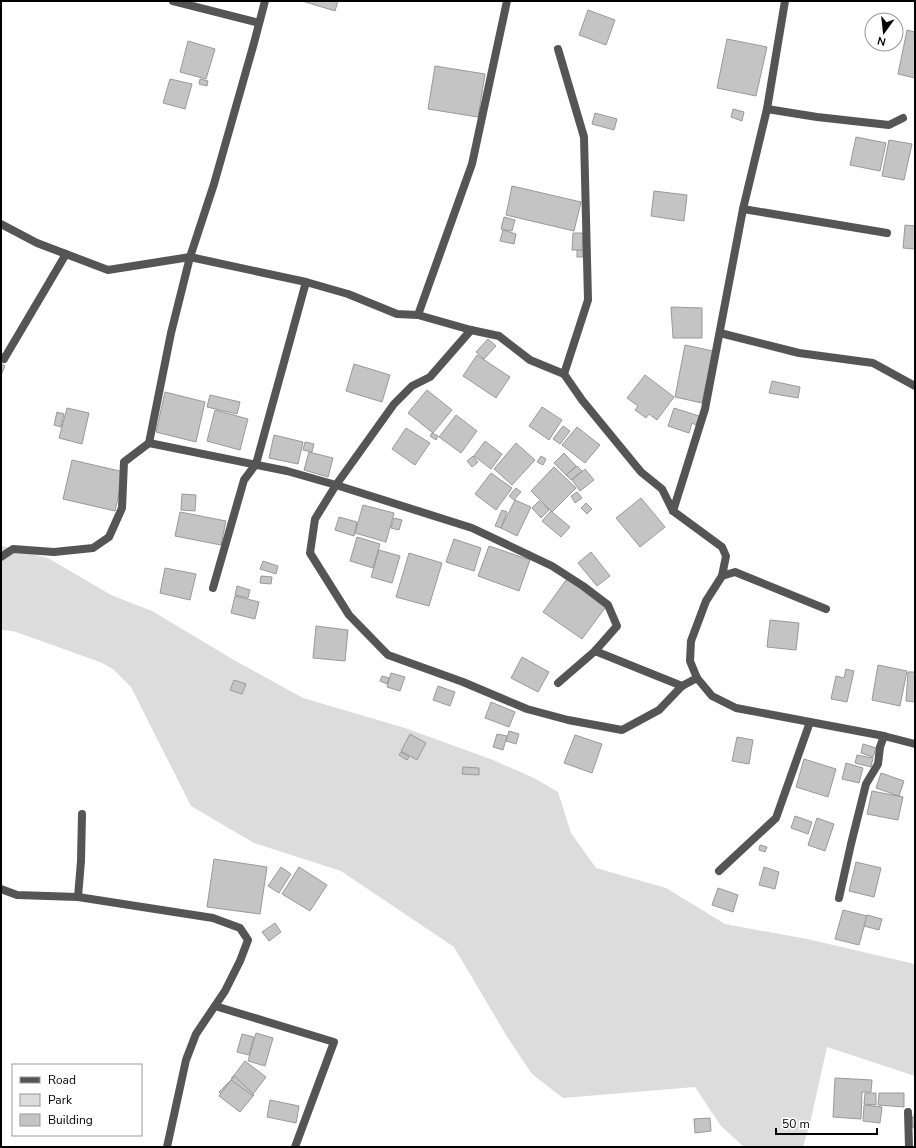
<svg xmlns="http://www.w3.org/2000/svg" width="916" height="1148" viewBox="0 0 916 1148" font-family="'Nunito Sans',sans-serif">
	<style>
		.green { fill: #dcdcdc }
		.building { fill: #c4c4c4; stroke: #999 }
		.lines { fill: none; stroke-linecap: round; stroke-linejoin: round }
		.minor { stroke: #555; stroke-width: 8 }
	</style>
	<rect width="100%" height="100%" fill="#fff"/>
	<!-- green -->
	<path class="green" d="M 1,546 L 48,558 L 111,595 L 152,611 L 234,660 L 303,698 L 405,728 L 493,760 L 534,778 L 558,792 L 571,833 L 596,868 L 666,888 L 725,924 L 807,939 L 915,964 L 915,1076 L 827,1047 L 811,1119 L 803,1147 L 744,1147 L 721,1126 L 695,1087 L 563,1098 L 532,1074 L 506,1035 L 454,947 L 341,871 L 254,843 L 191,806 L 131,687 L 113,669 L 100,662 L 13,631 L 1,630 Z"/>
	<!-- building -->
	<g class="building">
		<path d="M 302,1 L 338,1 L 335,11 Z"/>
		<path d="M 588,10 L 615,20 L 606,45 L 579,35 Z"/>
		<path d="M 907,30 L 915,32 L 915,78 L 898,74 Z"/>
		<path d="M 727,39 L 767,47 L 756,96 L 717,88 Z"/>
		<path d="M 188,41 L 215,49 L 206,79 L 180,72 Z"/>
		<path d="M 435,66 L 485,74 L 478,117 L 428,109 Z"/>
		<path d="M 170,79 L 192,84 L 185,109 L 163,103 Z"/>
		<path d="M 200,79 L 208,81 L 207,86 L 199,84 Z"/>
		<path d="M 733,109 L 744,112 L 742,121 L 731,117 Z"/>
		<path d="M 595,113 L 617,119 L 614,130 L 592,124 Z"/>
		<path d="M 856,137 L 886,143 L 880,171 L 850,165 Z"/>
		<path d="M 889,140 L 912,144 L 904,180 L 882,176 Z"/>
		<path d="M 512,186 L 581,202 L 574,231 L 506,215 Z"/>
		<path d="M 654,191 L 687,195 L 684,221 L 651,216 Z"/>
		<path d="M 504,217 L 515,220 L 512,231 L 501,229 Z"/>
		<path d="M 905,225 L 915,226 L 915,249 L 903,248 Z"/>
		<path d="M 503,230 L 516,234 L 514,244 L 500,241 Z"/>
		<path d="M 573,233 L 583,233 L 582,250 L 572,250 Z"/>
		<rect x="577" y="250" width="6" height="7"/>
		<path d="M 671,307 L 702,308 L 702,338 L 673,338 Z"/>
		<path d="M 488,339 L 496,346 L 484,359 L 476,352 Z"/>
		<path d="M 685,345 L 713,351 L 702,403 L 675,397 Z"/>
		<path d="M 477,355 L 510,377 L 496,398 L 463,376 Z"/>
		<path d="M 1,364 L 5,366 L 1,375 Z"/>
		<path d="M 354,364 L 390,375 L 382,402 L 346,391 Z"/>
		<path d="M 645,375 L 674,397 L 657,420 L 649,414 L 646,418 L 635,410 L 638,406 L 627,398 Z"/>
		<path d="M 772,381 L 800,387 L 798,398 L 769,393 Z"/>
		<path d="M 427,390 L 452,410 L 433,433 L 408,413 Z"/>
		<path d="M 165,392 L 205,402 L 196,442 L 156,432 Z"/>
		<path d="M 210,395 L 240,402 L 237,414 L 207,407 Z"/>
		<path d="M 542,407 L 562,420 L 549,440 L 529,426 Z"/>
		<path d="M 67,408 L 89,413 L 82,444 L 59,438 Z"/>
		<path d="M 674,408 L 699,416 L 696,425 L 692,423 L 689,433 L 668,426 Z"/>
		<path d="M 215,410 L 248,419 L 240,450 L 207,441 Z"/>
		<path d="M 57,412 L 64,414 L 61,427 L 54,425 Z"/>
		<path d="M 456,415 L 477,431 L 461,453 L 439,437 Z"/>
		<path d="M 563,426 L 570,431 L 560,444 L 553,439 Z"/>
		<path d="M 577,427 L 600,445 L 585,463 L 562,445 Z"/>
		<path d="M 406,428 L 430,443 L 415,465 L 392,449 Z"/>
		<path d="M 432,433 L 438,436 L 436,440 L 430,436 Z"/>
		<path d="M 274,435 L 303,442 L 298,464 L 269,458 Z"/>
		<path d="M 485,441 L 502,454 L 491,469 L 474,456 Z"/>
		<path d="M 305,442 L 314,444 L 312,452 L 303,450 Z"/>
		<path d="M 516,443 L 535,460 L 512,485 L 494,469 Z"/>
		<path d="M 309,452 L 333,458 L 328,477 L 304,470 Z"/>
		<path d="M 564,453 L 576,466 L 566,475 L 554,463 Z"/>
		<path d="M 473,456 L 478,462 L 472,467 L 467,461 Z"/>
		<path d="M 541,456 L 546,459 L 543,465 L 537,462 Z"/>
		<path d="M 72,460 L 124,472 L 115,511 L 63,499 Z"/>
		<path d="M 577,466 L 582,471 L 571,480 L 566,475 Z"/>
		<path d="M 554,467 L 576,488 L 552,512 L 531,491 Z"/>
		<path d="M 585,469 L 594,480 L 580,491 L 572,480 Z"/>
		<path d="M 491,473 L 512,488 L 496,510 L 475,494 Z"/>
		<path d="M 516,488 L 521,492 L 514,500 L 509,496 Z"/>
		<path d="M 577,492 L 582,498 L 575,503 L 571,496 Z"/>
		<path d="M 182,494 L 196,495 L 195,511 L 181,510 Z"/>
		<path d="M 641,498 L 665,527 L 640,547 L 616,518 Z"/>
		<path d="M 515,500 L 531,507 L 517,536 L 501,528 Z"/>
		<path d="M 539,501 L 549,510 L 541,518 L 532,508 Z"/>
		<path d="M 586,503 L 592,509 L 587,514 L 581,508 Z"/>
		<path d="M 363,505 L 394,513 L 386,542 L 355,533 Z"/>
		<path d="M 502,510 L 507,512 L 501,528 L 495,526 Z"/>
		<path d="M 551,511 L 570,527 L 561,537 L 542,521 Z"/>
		<path d="M 180,512 L 226,521 L 221,545 L 175,536 Z"/>
		<path d="M 339,517 L 357,522 L 354,536 L 335,530 Z"/>
		<path d="M 394,518 L 402,520 L 399,530 L 391,528 Z"/>
		<path d="M 357,537 L 380,544 L 373,568 L 350,561 Z"/>
		<path d="M 454,539 L 481,548 L 474,571 L 446,562 Z"/>
		<path d="M 489,546 L 530,560 L 519,591 L 478,576 Z"/>
		<path d="M 379,550 L 400,556 L 392,583 L 371,577 Z"/>
		<path d="M 591,552 L 610,576 L 597,586 L 578,563 Z"/>
		<path d="M 409,553 L 442,563 L 429,606 L 396,597 Z"/>
		<path d="M 263,561 L 278,566 L 276,574 L 260,569 Z"/>
		<path d="M 165,568 L 196,574 L 190,600 L 160,593 Z"/>
		<path d="M 261,576 L 272,577 L 271,584 L 260,583 Z"/>
		<path d="M 569,576 L 608,604 L 582,639 L 543,612 Z"/>
		<path d="M 237,586 L 250,590 L 248,598 L 235,595 Z"/>
		<path d="M 235,596 L 259,602 L 255,619 L 231,613 Z"/>
		<path d="M 770,620 L 799,623 L 796,650 L 767,647 Z"/>
		<path d="M 316,626 L 348,630 L 345,661 L 313,658 Z"/>
		<path d="M 522,657 L 549,672 L 538,692 L 511,678 Z"/>
		<path d="M 878,665 L 907,671 L 900,706 L 872,700 Z"/>
		<path d="M 846,669 L 854,671 L 847,702 L 831,699 L 836,676 L 844,678 Z"/>
		<path d="M 908,672 L 915,672 L 915,702 L 906,701 Z"/>
		<path d="M 391,673 L 405,677 L 400,691 L 387,687 Z"/>
		<path d="M 382,676 L 389,678 L 387,684 L 380,681 Z"/>
		<path d="M 234,680 L 246,684 L 242,694 L 230,690 Z"/>
		<path d="M 438,686 L 455,692 L 450,706 L 433,700 Z"/>
		<path d="M 491,702 L 515,712 L 509,727 L 485,718 Z"/>
		<path d="M 509,731 L 519,734 L 516,744 L 506,741 Z"/>
		<path d="M 410,734 L 426,743 L 417,760 L 401,751 Z"/>
		<path d="M 497,734 L 507,736 L 503,750 L 493,747 Z"/>
		<path d="M 575,735 L 602,744 L 592,773 L 564,763 Z"/>
		<path d="M 737,737 L 753,740 L 749,764 L 732,761 Z"/>
		<path d="M 863,744 L 876,748 L 873,757 L 861,753 Z"/>
		<path d="M 401,752 L 409,757 L 407,760 L 399,755 Z"/>
		<path d="M 857,755 L 873,758 L 871,767 L 855,763 Z"/>
		<path d="M 804,759 L 836,769 L 828,797 L 796,787 Z"/>
		<path d="M 846,763 L 863,768 L 859,783 L 842,779 Z"/>
		<path d="M 463,767 L 479,768 L 479,775 L 462,774 Z"/>
		<path d="M 881,773 L 904,781 L 899,796 L 876,788 Z"/>
		<path d="M 872,791 L 903,797 L 898,820 L 867,814 Z"/>
		<path d="M 795,816 L 812,822 L 808,834 L 791,828 Z"/>
		<path d="M 817,818 L 834,824 L 825,851 L 808,845 Z"/>
		<path d="M 760,845 L 767,847 L 765,852 L 759,850 Z"/>
		<path d="M 214,859 L 267,867 L 260,914 L 207,907 Z"/>
		<path d="M 856,862 L 881,868 L 874,897 L 849,891 Z"/>
		<path d="M 281,867 L 291,874 L 279,893 L 268,886 Z"/>
		<path d="M 299,867 L 327,885 L 310,911 L 282,894 Z"/>
		<path d="M 764,867 L 779,872 L 775,889 L 759,885 Z"/>
		<path d="M 718,888 L 738,895 L 733,912 L 712,905 Z"/>
		<path d="M 843,910 L 867,916 L 859,945 L 835,939 Z"/>
		<path d="M 867,915 L 882,919 L 879,930 L 864,926 Z"/>
		<path d="M 275,923 L 281,932 L 269,941 L 262,932 Z"/>
		<path d="M 256,1033 L 273,1038 L 265,1066 L 248,1061 Z"/>
		<path d="M 242,1034 L 254,1037 L 249,1055 L 237,1052 Z"/>
		<path d="M 245,1061 L 266,1077 L 253,1094 L 231,1079 Z"/>
		<path d="M 235,1076 L 254,1095 L 238,1111 L 219,1092 Z"/>
		<path d="M 835,1078 L 872,1080 L 871,1092 L 862,1092 L 861,1119 L 833,1117 Z"/>
		<path d="M 231,1080 L 253,1096 L 240,1112 L 219,1096 Z"/>
		<path d="M 865,1093 L 876,1093 L 876,1105 L 864,1104 Z"/>
		<path d="M 879,1093 L 904,1093 L 904,1107 L 878,1105 Z"/>
		<path d="M 270,1100 L 299,1106 L 296,1123 L 267,1117 Z"/>
		<path d="M 864,1105 L 882,1107 L 880,1123 L 863,1121 Z"/>
		<path d="M 914,1114 L 915,1128 L 913,1128 L 912,1117 L 915,1117 Z"/>
		<path d="M 710,1118 L 711,1131 L 695,1133 L 694,1119 Z"/>
	</g>
	<g class="lines">
		<!-- minor -->
		<g class="minor">
			<path d="M 173,1 L 259,23"/>
			<path d="M 558,49 L 584,137 L 588,300 L 564,374"/>
			<path d="M 767,109 L 817,117 L 889,125 L 903,118"/>
			<path d="M 743,209 L 887,233"/>
			<path d="M 1,224 L 37,243 L 108,270 L 190,257 L 306,282 L 348,294 L 397,314 L 418,315 L 471,330 L 499,336 L 530,360 L 564,374 L 582,400 L 641,472 L 662,489 L 673,511 L 722,547 L 726,556 L 722,576 L 706,601 L 691,641 L 690,661 L 697,678 L 712,696 L 736,708 L 884,736 L 915,744"/>
			<path d="M 418,315 L 472,164 L 507,1"/>
			<path d="M 471,330 L 430,377 L 412,386 L 394,404 L 336,485 L 315,519 L 310,553 L 349,615 L 388,655 L 463,682 L 527,709 L 568,720 L 622,730 L 659,710 L 682,686"/>
			<path d="M 720,333 L 799,353 L 873,363 L 915,386"/>
			<path d="M 1,357 L 4,359 L 66,254"/>
			<path d="M 149,443 L 287,471 L 336,485 L 472,528 L 552,566 L 583,586 L 608,605 L 617,626 L 595,651 L 558,683"/>
			<path d="M 673,511 L 705,409 L 743,209 L 767,109 L 785,1"/>
			<path d="M 1,557 L 13,549 L 54,552 L 93,548 L 109,537 L 122,508 L 124,462 L 149,443 L 171,333 L 190,257 L 214,184 L 254,43 L 265,1"/>
			<path d="M 722,576 L 735,572 L 826,609"/>
			<path d="M 213,588 L 244,480 L 256,464 L 306,282"/>
			<path d="M 595,651 L 682,686 L 697,678"/>
			<path d="M 719,871 L 776,818 L 810,722"/>
			<path d="M 1,889 L 17,895 L 78,897 L 213,918 L 240,928 L 248,940 L 240,961 L 225,991 L 196,1034 L 186,1060 L 167,1147"/>
			<path d="M 78,897 L 81,861 L 82,814"/>
			<path d="M 839,898 L 851,844 L 866,784 L 878,764 L 880,747 L 884,736"/>
			<path d="M 215,1006 L 334,1042 L 295,1147"/>
			<path d="M 908,1112 L 909,1147"/>
		</g>
	</g>
	<!-- border -->
	<rect width="916" height="1148" fill="none" stroke="#000000" stroke-width="4"/>
	<!-- legend -->
	<rect x="12" y="1064" width="130" height="72" fill="#ffffff" stroke="#999999"/>
	<rect x="20" y="1077" width="20" height="6" fill="#555555" stroke="#999999"/>
	<text x="48" y="1084" font-size="12" fill="#000000">Road</text>
	<rect x="20" y="1094" width="20" height="12" fill="#dcdcdc" stroke="#999999"/>
	<text x="48" y="1104" font-size="12" fill="#000000">Park</text>
	<rect x="20" y="1114" width="20" height="12" fill="#c4c4c4" stroke="#999999"/>
	<text x="48" y="1124" font-size="12" fill="#000000">Building</text>
	<!-- north arrow -->
	<g transform="translate(884 32) rotate(195)"><circle r="19" fill="#ffffff" stroke="#999999"/>
	<path d="M0-3L7 15L0 10L-7 15Z" fill="#000000"/>
	<text y="-6" font-size="11" font-weight="bold" text-anchor="middle" fill="#000000">N</text>
	</g>
	<!-- scale -->
	<path d="M776 1128v6h101v-6" fill="none" stroke="#000000" stroke-width="2"/>
	<text x="782" y="1128" font-size="12" fill="#000000" stroke="#ffffff" stroke-width="3" paint-order="stroke">50 m</text>
</svg>
